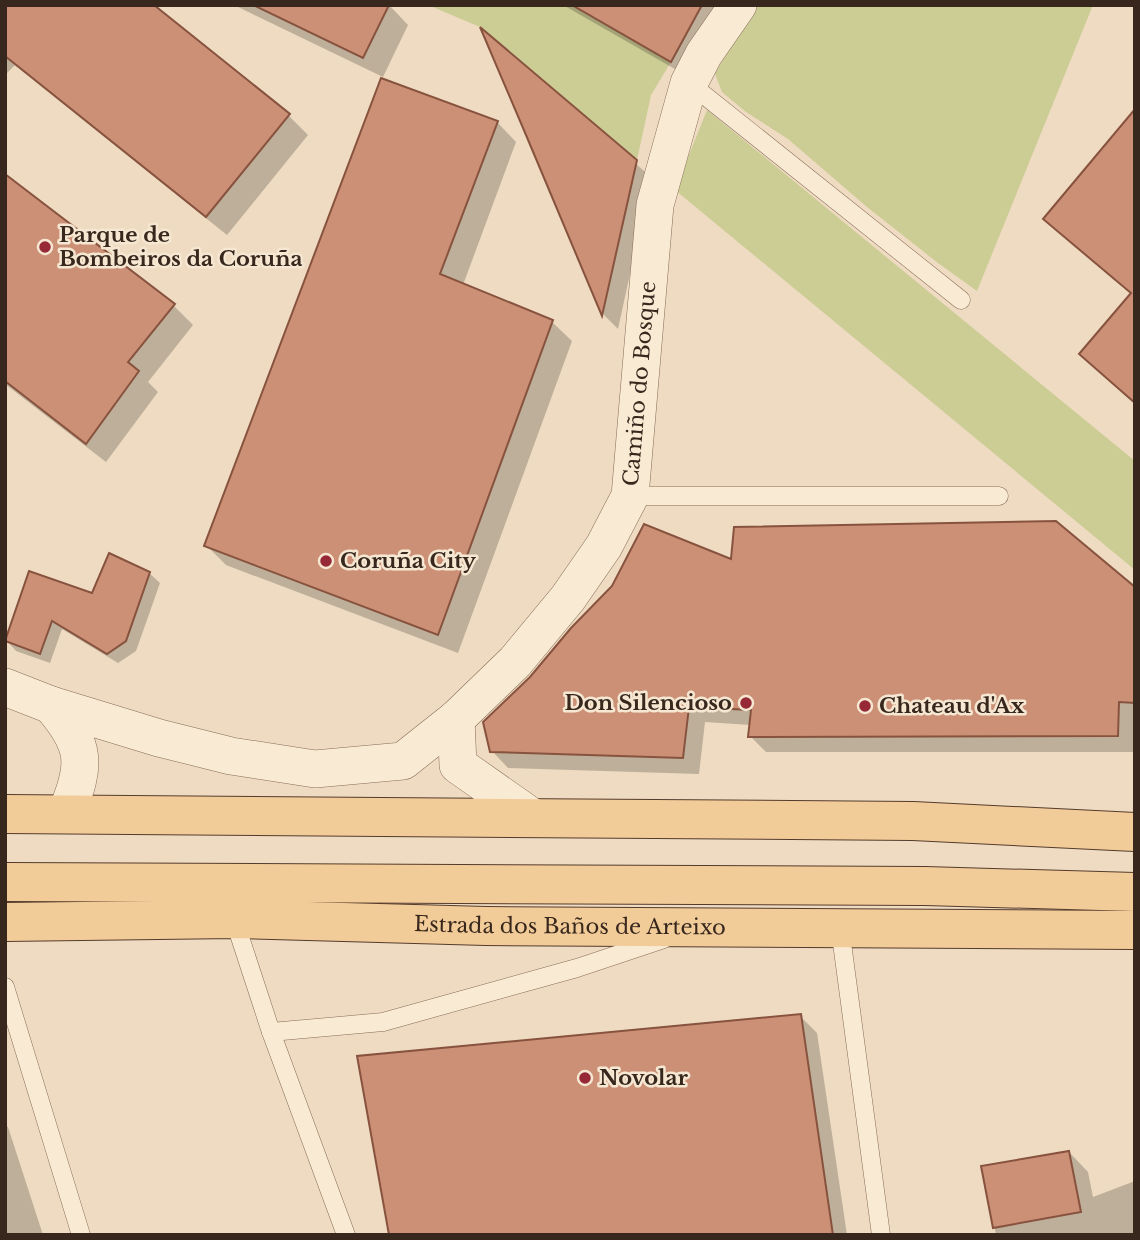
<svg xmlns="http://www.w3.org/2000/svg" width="1140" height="1240" viewBox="0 0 1140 1240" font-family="'Libre Baskerville',serif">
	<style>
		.green { fill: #cccc95 }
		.shadow { fill: #0003 }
		.building { fill: #cc9077; stroke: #87533e; stroke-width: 2 }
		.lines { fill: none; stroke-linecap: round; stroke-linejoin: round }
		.service-casing { stroke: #886c59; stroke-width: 19 }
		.minor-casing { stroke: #886c59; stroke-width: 38 }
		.primary-casing { stroke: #553b2d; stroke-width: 40 }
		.service { stroke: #f9ead4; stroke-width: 18 }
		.minor { stroke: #f9ead4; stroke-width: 37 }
		.primary { stroke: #f2cc98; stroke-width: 38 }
		.poi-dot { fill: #972836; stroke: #f5e7d1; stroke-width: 2.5 }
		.labels { text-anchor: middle; stroke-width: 5; stroke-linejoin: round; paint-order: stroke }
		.poi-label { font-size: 21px; font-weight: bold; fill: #37271d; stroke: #f5e7d1; text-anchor: start }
		.street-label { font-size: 21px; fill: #37271d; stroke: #f5e7d1 }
	</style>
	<rect width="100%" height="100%" fill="#eedbc1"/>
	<!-- green -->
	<g class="green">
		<path d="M 428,5 L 572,5 L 671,62 L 651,95 L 637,160 L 480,27 Z"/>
		<path d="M 754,5 L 1093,5 L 977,291 L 938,263 L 867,207 L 788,139 L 746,112 L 722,92 L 715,74 Z"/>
		<path d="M 707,110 L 1135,461 L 1135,570 L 675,190 Z"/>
	</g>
	<!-- shadow -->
	<g class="shadow">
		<path d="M 5,5 L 289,116 L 308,135 L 227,235 L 15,65 L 5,75 Z"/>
		<path d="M 234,5 L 389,5 L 408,25 L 383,77 Z"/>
		<path d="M 563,5 L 725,5 L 687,76 Z"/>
		<path d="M 485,33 L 651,177 L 618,329 L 604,315 Z"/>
		<path d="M 1135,112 L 1135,403 L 1082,354 L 1132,295 L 1065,238 L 1045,219 Z"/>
		<path d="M 497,122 L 516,142 L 463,285 L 552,322 L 572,341 L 458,653 L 226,565 L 206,545 Z"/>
		<path d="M 5,176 L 174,306 L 193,325 L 148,382 L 158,392 L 106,462 L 5,384 Z"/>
		<path d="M 732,561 L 1135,591 L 1135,752 L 766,752 L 750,736 L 751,725 L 705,722 L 699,774 L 508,768 L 492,751 Z"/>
		<path d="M 149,573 L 160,583 L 136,651 L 118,663 L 62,629 L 50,663 L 16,651 L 6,640 L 93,596 Z"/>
		<path d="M 800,1016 L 817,1033 L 847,1235 L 391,1235 Z"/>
		<path d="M 5,1125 L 8,1127 L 43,1235 L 5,1235 Z"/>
		<path d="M 1069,1152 L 1088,1172 L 1093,1197 L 1135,1181 L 1135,1235 L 996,1235 L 984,1168 Z"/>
	</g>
	<!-- building -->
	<g class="building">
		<path d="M 5,5 L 154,5 L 290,114 L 206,217 L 5,56 Z"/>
		<path d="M 253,5 L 389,5 L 363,58 Z"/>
		<path d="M 572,5 L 702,5 L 671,62 Z"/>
		<path d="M 480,27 L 637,160 L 602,316 L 526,135 Z"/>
		<path d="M 381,78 L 498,121 L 440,274 L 553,320 L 438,635 L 204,546 Z"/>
		<path d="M 1135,109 L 1135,403 L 1079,354 L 1131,293 L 1043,219 Z"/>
		<path d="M 5,174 L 175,304 L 128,362 L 139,371 L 86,444 L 5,381 Z"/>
		<path d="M 1056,521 L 1135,587 L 1135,703 L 1119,702 L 1118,736 L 748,737 L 751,710 L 689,707 L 683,758 L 490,752 L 483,722 L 530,677 L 571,628 L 612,586 L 644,524 L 731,559 L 734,527 Z"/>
		<path d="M 109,553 L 150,572 L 126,641 L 107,654 L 52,621 L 40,654 L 5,641 L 29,571 L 92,593 Z"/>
		<path d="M 801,1014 L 833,1235 L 389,1235 L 357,1056 Z"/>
		<path d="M 1069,1151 L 1081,1212 L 993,1228 L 981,1166 Z"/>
	</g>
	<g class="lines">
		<defs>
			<g id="service">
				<path d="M 689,83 L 961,300"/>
				<path d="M 630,496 L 999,496"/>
				<path d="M 234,919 L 271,1032 L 346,1235"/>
				<path d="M 840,928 L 881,1235"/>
				<path d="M 5,987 L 81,1235"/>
				<path d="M 271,1032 L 383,1022 L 577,968 L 664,939"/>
			</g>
			<g id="minor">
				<path id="s1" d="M 5,687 L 51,705 L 159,738 L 231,756 L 315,769 L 403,761 L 456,719 L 515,662 L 568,598 L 604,546 L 630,496 L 655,205 L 689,83 L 704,54 L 738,5"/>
				<path d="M 51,705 C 86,745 87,765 66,813"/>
				<path d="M 456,719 L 458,765 L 532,817"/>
			</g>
			<g id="primary">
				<path d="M 5,814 L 913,821 L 1135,832"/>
				<path d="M 5,882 L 925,886 L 1135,892"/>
				<path id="s2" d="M 5,922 L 234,919 L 486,926 L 1135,930"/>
			</g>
		</defs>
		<!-- service casing -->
		<use href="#service" class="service-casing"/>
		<!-- minor casing -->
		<use href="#minor" class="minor-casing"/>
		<!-- primary casing -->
		<use href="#primary" class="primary-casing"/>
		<!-- service -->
		<use href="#service" class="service"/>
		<!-- minor -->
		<use href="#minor" class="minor"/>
		<!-- primary -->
		<use href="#primary" class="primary"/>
	</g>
	<!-- markers -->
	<g class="poi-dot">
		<circle cx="45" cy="247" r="7"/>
		<circle cx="326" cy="561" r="7"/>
		<circle cx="746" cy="703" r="7"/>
		<circle cx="865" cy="706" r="7"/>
		<circle cx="585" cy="1078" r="7"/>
	</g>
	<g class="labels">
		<!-- poi labels -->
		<g class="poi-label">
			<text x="59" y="242">Parque de<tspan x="59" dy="24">Bombeiros da Coruña</tspan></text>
			<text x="340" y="568">Coruña City</text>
			<text x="732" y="710" text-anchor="end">Don Silencioso</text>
			<text x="879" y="713">Chateau d'Ax</text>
			<text x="599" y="1085">Novolar</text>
		</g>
		<!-- street labels -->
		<g class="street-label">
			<text dy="7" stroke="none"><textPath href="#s1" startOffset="875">Camiño do Bosque</textPath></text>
			<text dy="7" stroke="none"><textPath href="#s2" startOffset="565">Estrada dos Baños de Arteixo</textPath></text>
		</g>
	</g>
	<!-- border -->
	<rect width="1140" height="1240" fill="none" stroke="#37271d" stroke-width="14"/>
</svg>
